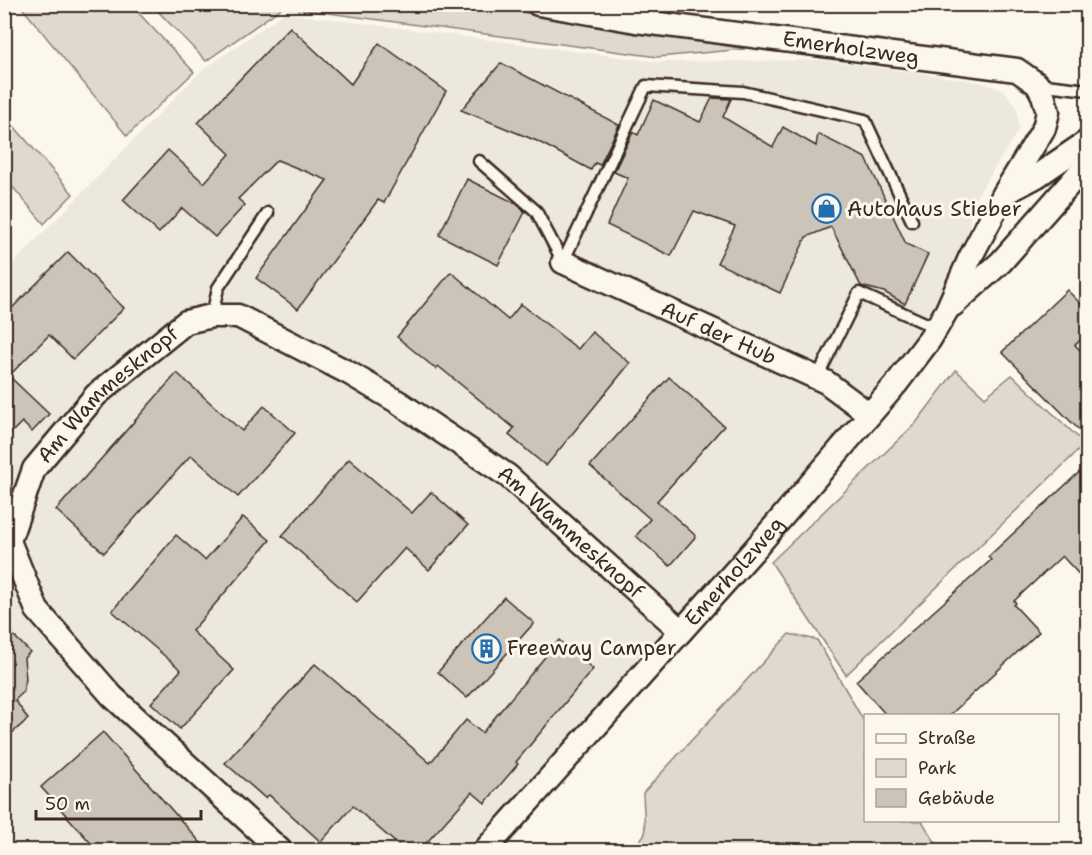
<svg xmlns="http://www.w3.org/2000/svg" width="1092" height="855" viewBox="0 0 1092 855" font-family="'Shantell Sans',sans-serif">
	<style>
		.built { fill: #ede8dd }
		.green { fill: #dfd9ce; stroke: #8d8276; stroke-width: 1.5 }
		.building { fill: #ccc4b9; stroke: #3b2a1e; stroke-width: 1.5 }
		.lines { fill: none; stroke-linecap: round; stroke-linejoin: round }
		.service-casing { stroke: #3b2a1e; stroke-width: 15 }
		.minor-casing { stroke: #3b2a1e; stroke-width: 27 }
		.service { stroke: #fbf7ec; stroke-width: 10 }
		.minor { stroke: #fbf7ec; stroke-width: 22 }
		.labels { text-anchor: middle; stroke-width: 6; stroke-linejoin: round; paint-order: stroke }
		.street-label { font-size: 21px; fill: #3b2a1e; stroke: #fbf7ec }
		.poi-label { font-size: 21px; fill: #3b2a1e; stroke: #fbf7ec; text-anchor: start }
	</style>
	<rect width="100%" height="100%" fill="#fbf7ec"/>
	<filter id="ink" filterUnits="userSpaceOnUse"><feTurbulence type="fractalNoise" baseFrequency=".0167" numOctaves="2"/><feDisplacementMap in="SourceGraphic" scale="12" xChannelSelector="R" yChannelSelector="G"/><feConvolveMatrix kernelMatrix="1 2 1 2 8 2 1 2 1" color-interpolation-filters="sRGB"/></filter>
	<g filter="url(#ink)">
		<!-- built -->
		<path class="built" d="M 284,13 L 658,62 L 826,60 L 959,79 L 983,83 L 1004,90 L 1017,108 L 1019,129 L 970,207 L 970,258 L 920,353 L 485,850 L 5,850 L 5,272 L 200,72 Z"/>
		<!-- green -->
		<g class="green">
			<path d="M 20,5 L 131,5 L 194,72 L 127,136 Z"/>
			<path d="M 152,5 L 479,5 L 745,49 L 658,57 L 283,7 L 206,61 Z"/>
			<path d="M 5,116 L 73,194 L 44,224 L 5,178 Z"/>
			<path d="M 956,370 L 985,397 L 1012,375 L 1085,444 L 846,675 L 771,562 L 916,423 Z"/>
			<path d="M 789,634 L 817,640 L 865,723 L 866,820 L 922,821 L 940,850 L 631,850 L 645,834 L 643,793 Z"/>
		</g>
		<!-- building -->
		<g class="building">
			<path d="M 290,27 L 351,84 L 379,43 L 446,91 L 384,203 L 378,200 L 298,309 L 256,278 L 327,180 L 277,160 L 238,199 L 245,205 L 215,237 L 182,208 L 159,233 L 123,200 L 168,150 L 204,183 L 230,154 L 198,123 Z"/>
			<path d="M 501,63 L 619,125 L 600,165 L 595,163 L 591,170 L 537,141 L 461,110 Z"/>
			<path d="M 712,98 L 731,99 L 723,117 L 773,147 L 783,127 L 816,146 L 818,134 L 866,158 L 906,244 L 928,254 L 905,304 L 884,292 L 861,286 L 831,227 L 806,237 L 780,293 L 717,263 L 735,226 L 694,211 L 671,256 L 607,225 L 628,178 L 614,172 L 633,132 L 638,135 L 654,100 L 700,122 Z"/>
			<path d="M 467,179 L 517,204 L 525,212 L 498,265 L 439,235 Z"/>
			<path d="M 68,252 L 124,308 L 73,359 L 49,335 L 9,376 L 49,414 L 32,432 L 22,422 L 4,440 L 4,316 Z"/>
			<path d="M 451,272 L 508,320 L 521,304 L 578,349 L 592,332 L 630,363 L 546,466 L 509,435 L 514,428 L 438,366 L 436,369 L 397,337 Z"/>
			<path d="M 1067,290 L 1088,311 L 1088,333 L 1075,345 L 1088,358 L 1088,439 L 1002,352 Z"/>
			<path d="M 177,373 L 242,431 L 264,406 L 295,433 L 238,497 L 191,455 L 104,553 L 56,510 Z"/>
			<path d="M 669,377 L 724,426 L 657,501 L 696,536 L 670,566 L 636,536 L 650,519 L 590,466 Z"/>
			<path d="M 349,459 L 412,513 L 431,492 L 468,525 L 429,570 L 405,548 L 357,602 L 282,536 Z"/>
			<path d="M 1088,464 L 1088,584 L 1062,556 L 1014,601 L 1016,603 L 1014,605 L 1039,632 L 949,716 L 887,716 L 856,681 L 991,560 L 988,557 Z"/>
			<path d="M 243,517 L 270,540 L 192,631 L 234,670 L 180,729 L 151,703 L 181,670 L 112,611 L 176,535 L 205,560 Z"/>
			<path d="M 504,597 L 534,623 L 467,698 L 438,672 Z"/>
			<path d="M 4,626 L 30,652 L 24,658 L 26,679 L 23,692 L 15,700 L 28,719 L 4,740 Z"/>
			<path d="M 559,640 L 593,669 L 516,762 L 518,764 L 485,803 L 472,792 L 420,850 L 404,850 L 353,806 L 321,842 L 269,795 L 265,798 L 225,763 L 315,664 L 430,763 L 466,720 L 482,733 Z"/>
			<path d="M 103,732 L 207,850 L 97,850 L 41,787 Z"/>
		</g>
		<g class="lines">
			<defs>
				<g id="service">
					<path d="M 1037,84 L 1088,90"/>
					<path d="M 479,161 L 536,211 L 563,262 L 646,86 L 743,92 L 865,120 L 912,221"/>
					<path d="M 212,316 L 218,288 L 268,213"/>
					<path d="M 817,378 L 859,293 L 936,328"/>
				</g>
				<g id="minor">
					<path d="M 1005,193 L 1037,176 L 1088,141"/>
					<path id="s1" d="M 563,262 L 826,382 L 869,414"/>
					<path d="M 953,305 L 1001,262 L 1088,163"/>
					<path id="s2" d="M 280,850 L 112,696 L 37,610 L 9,541 L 34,469 L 96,395 L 186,322 L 212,316 L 238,316 L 349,373 L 398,402 L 508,476 L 681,631"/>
					<path id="s3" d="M 485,850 L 754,550 L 896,384 L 930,339 L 947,310 L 970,258 L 1004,194 L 1044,128 L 1048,112 L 1043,95 L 1037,84 L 1017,70 L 636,21 L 538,4"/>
				</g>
			</defs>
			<!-- service casing -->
			<use href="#service" class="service-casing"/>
			<!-- minor casing -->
			<use href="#minor" class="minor-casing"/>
			<!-- service -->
			<use href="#service" class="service"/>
			<!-- minor -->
			<use href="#minor" class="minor"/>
		</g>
	</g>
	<!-- icons -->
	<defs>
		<symbol id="shop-ring" viewBox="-11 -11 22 22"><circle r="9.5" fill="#fbf7ec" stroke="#1f6fb2" stroke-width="1.5"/><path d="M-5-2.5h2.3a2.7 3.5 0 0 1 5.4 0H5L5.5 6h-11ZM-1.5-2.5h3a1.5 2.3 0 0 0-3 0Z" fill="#1f6fb2"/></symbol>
		<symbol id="building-ring" viewBox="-11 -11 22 22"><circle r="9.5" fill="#fbf7ec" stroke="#1f6fb2" stroke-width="1.5"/><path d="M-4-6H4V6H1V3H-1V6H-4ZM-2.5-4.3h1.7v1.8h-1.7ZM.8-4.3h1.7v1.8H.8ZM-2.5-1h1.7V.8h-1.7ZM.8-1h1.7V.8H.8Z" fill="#1f6fb2"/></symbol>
	</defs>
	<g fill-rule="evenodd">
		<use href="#shop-ring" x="810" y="192" width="33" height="33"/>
		<use href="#building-ring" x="470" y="632" width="33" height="33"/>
	</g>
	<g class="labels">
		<!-- street labels -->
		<g class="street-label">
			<text transform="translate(851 48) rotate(8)" y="7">Emerholzweg</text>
			<text dy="7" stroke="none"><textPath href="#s1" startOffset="171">Auf der Hub</textPath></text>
			<text dy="7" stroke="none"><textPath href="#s2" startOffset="598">Am Wammesknopf</textPath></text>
			<text dy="7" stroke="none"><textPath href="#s2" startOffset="1156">Am Wammesknopf</textPath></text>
			<text dy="7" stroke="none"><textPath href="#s3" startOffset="374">Emerholzweg</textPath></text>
		</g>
		<!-- poi labels -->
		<g class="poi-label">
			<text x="847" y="216">Autohaus Stieber</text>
			<text x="507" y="655">Freeway Camper</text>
		</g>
	</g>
	<!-- margin -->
	<rect width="1092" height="855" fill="none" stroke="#fbf7ec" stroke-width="24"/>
	<rect x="12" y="12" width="1068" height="831" fill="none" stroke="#3b2a1e" stroke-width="2" filter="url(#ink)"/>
	<!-- legend -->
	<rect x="864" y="714" width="195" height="108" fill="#fbf7ec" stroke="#aea59a" stroke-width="1.5"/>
	<rect x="876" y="734" width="30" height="9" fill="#fbf7ec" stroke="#aea59a" stroke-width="1.5"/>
	<text x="918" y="744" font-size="18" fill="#3b2a1e">Straße</text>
	<rect x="876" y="759" width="30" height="18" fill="#dfd9ce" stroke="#aea59a" stroke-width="1.5"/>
	<text x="918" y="774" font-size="18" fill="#3b2a1e">Park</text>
	<rect x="876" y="789" width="30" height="18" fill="#ccc4b9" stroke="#aea59a" stroke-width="1.5"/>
	<text x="918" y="804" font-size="18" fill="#3b2a1e">Gebäude</text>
	<!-- scale -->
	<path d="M36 810v9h165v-9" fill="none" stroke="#3b2a1e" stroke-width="3"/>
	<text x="45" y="810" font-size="18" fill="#3b2a1e" stroke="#fbf7ec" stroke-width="4.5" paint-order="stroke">50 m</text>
</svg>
